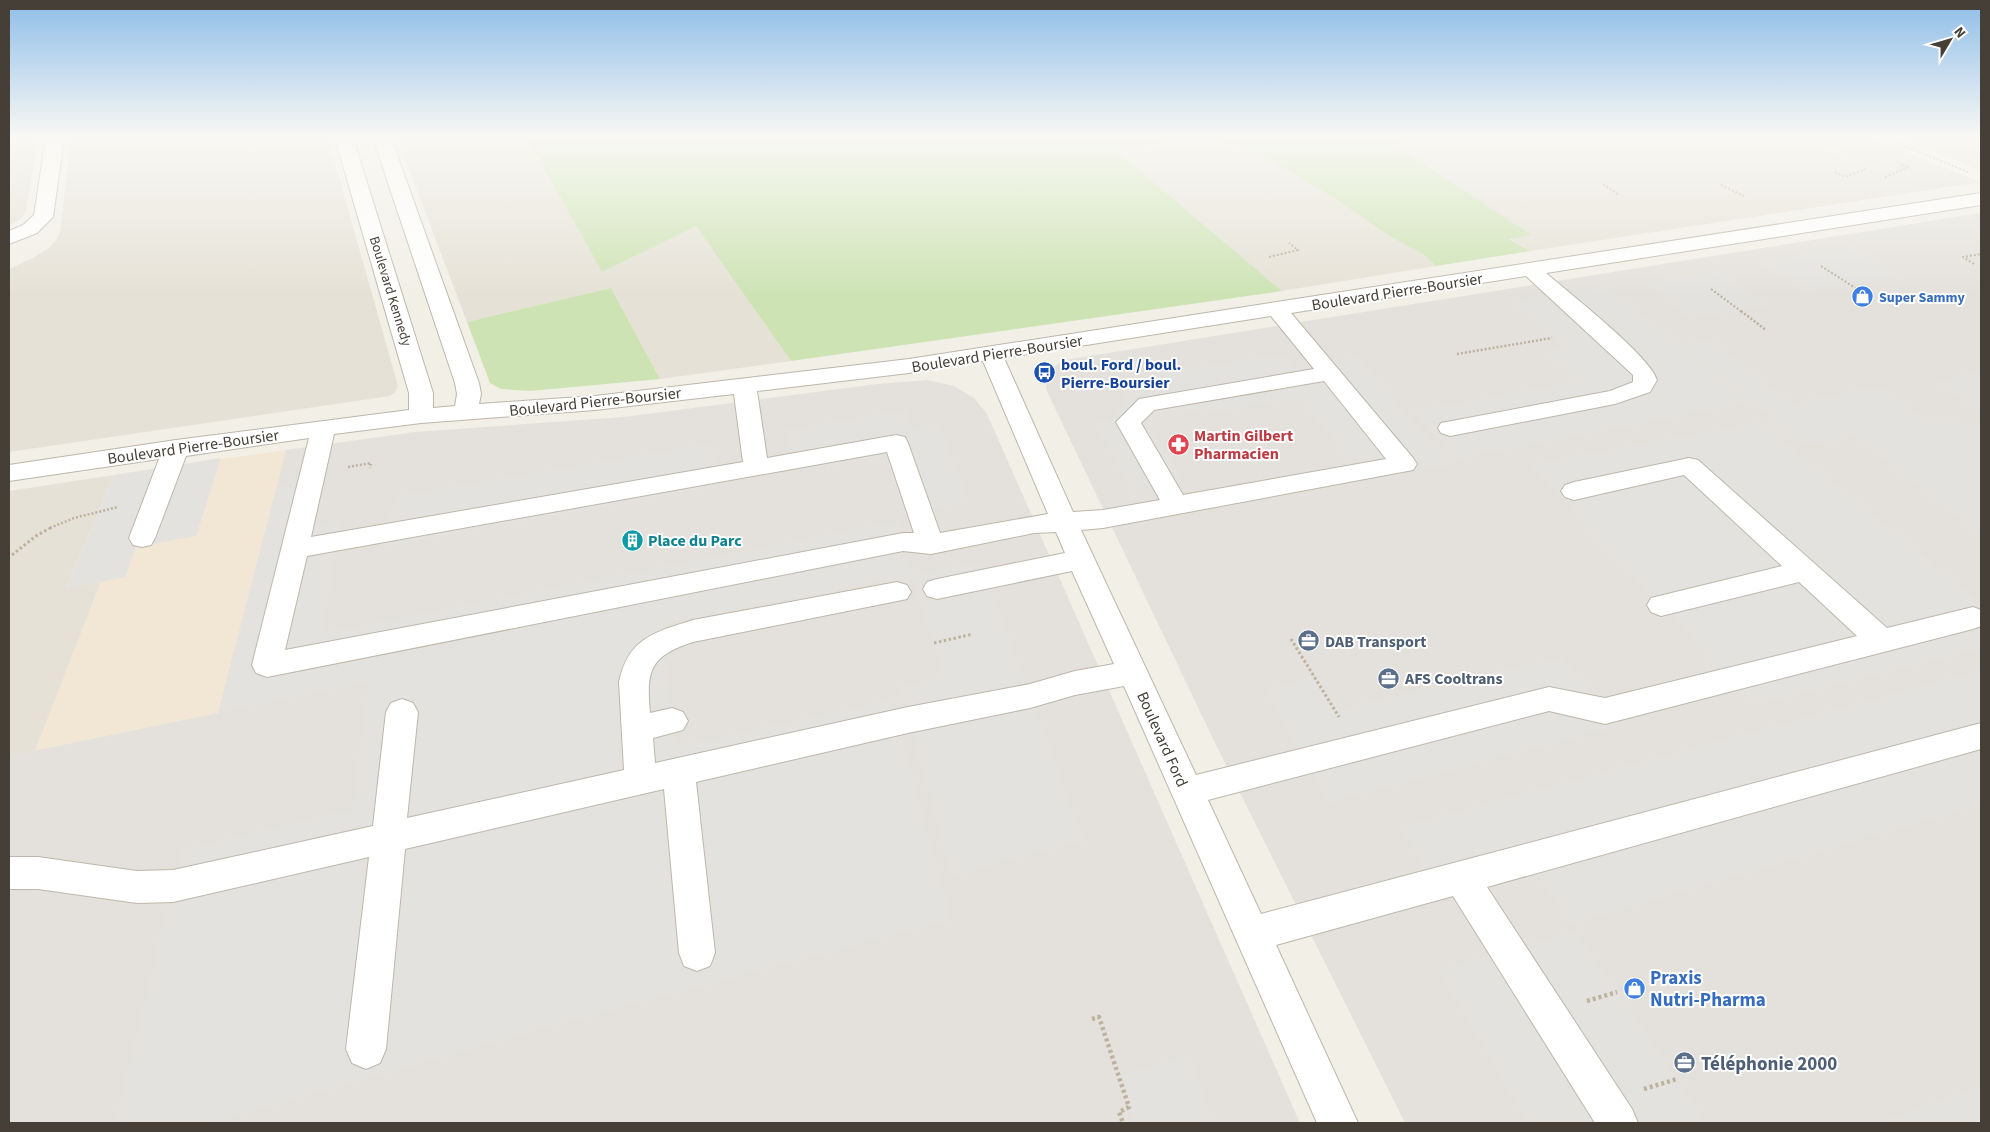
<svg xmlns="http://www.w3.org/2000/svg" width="1990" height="1132" viewBox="0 0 1990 1132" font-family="'Source Sans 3',sans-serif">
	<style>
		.residential { fill: #e5e1d6 }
		.commercial { fill: #f2e6d4 }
		.industrial { fill: #e4e1dc }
		.green { fill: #cde3b4 }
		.parking { fill: #e4e2df }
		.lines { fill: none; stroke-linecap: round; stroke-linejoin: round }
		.minor-casing { stroke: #bdb7ab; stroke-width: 2 }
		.path-far3 { stroke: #bdb29d; stroke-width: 2; stroke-dasharray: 2 2; stroke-linecap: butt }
		.path-far2 { stroke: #bdb29d; stroke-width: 2.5; stroke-dasharray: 2 2; stroke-linecap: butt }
		.path-far1 { stroke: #bdb29d; stroke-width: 3; stroke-dasharray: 2.5 2.5; stroke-linecap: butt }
		.path { stroke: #bdb29d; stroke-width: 4.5; stroke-dasharray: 3 3; stroke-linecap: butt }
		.minor { fill: #fff; fill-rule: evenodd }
		.labels { text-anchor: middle; stroke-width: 4; stroke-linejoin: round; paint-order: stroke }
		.far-street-label { font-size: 14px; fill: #453f37; stroke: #fff }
		.far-shop-label { font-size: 14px; font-weight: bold; fill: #366cbe; stroke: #fff; text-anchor: start }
		.street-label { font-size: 16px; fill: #453f37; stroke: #fff }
		.transit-label { font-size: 16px; font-weight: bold; fill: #164399; stroke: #fff; text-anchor: start }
		.health-label { font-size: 16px; font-weight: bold; fill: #be3a42; stroke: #fff; text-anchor: start }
		.culture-label { font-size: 16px; font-weight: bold; fill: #0d838f; stroke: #fff; text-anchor: start }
		.service-label { font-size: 16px; font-weight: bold; fill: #4e5e75; stroke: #fff; text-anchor: start }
		.near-shop-label { font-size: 19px; font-weight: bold; fill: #366cbe; stroke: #fff; text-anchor: start }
		.near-service-label { font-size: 19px; font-weight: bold; fill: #4e5e75; stroke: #fff; text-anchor: start }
	</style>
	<rect width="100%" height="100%" fill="#f2efe7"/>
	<!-- residential -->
	<g class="residential">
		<path d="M 9,138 L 38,138 L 26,210 L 22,218 L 9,226 Z"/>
		<path d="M 71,138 L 328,138 L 398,386 L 395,392 L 390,396 L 9,452 L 9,269 L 33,258 L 49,248 L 57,239 L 60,232 Z"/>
		<path d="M 397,138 L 527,138 L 602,272 L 696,225 L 791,361 L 660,379 L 611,288 L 467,322 Z"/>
		<path d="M 1188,138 L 1219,138 L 1250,151 L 1275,146 L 1423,254 L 1436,266 L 1282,291 L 1119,153 L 1169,139 Z"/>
		<path d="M 1342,138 L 1872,138 L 1981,182 L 1530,251 Z"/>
		<path d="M 1901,138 L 1981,138 L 1981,171 Z"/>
		<path d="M 114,475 L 66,588 L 101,582 L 35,751 L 9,756 L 9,491 Z"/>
	</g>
	<!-- commercial -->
	<path class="commercial" d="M 286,450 L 218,713 L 35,751 L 101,582 L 66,589 L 114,475 Z"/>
	<!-- industrial -->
	<g class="industrial">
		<path d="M 1981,213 L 1981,1123 L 1405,1123 L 1215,743 L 1053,404 L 1046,389 L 1047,378 L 1053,368 L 1062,361 L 1071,359 Z"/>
		<path d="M 927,380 L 954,386 L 974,398 L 987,414 L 1300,1123 L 9,1123 L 9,756 L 218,713 L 286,450 L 415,432 L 624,417 L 877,384 Z"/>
	</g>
	<!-- green -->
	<g class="green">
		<path d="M 527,138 L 1188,138 L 1169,139 L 1119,153 L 1282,291 L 791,361 L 696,226 L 602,272 Z"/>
		<path d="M 1219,138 L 1388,138 L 1406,152 L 1531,235 L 1509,239 L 1530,251 L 1436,266 L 1423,254 L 1388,235 L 1333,197 L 1265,157 Z"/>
		<path d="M 611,288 L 660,379 L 530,391 L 501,389 L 490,383 L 467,322 Z"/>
	</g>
	<!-- parking -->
	<g class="parking">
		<path d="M 1793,138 L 1808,138 L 1879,168 L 1871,171 Z"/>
		<path d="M 1855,247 L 1901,277 L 1805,291 L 1761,261 Z"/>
		<path d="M 1721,271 L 1768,306 L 1689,319 L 1645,283 Z"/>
		<path d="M 1608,286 L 1749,403 L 1456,459 L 1413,411 L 1579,381 L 1548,352 L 1564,348 L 1512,300 Z"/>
		<path d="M 1711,340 L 1792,403 L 1880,386 L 1932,423 L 1981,424 L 1981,535 L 1855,437 L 1805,446 L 1680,344 Z"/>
		<path d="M 1284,353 L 1297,368 L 1357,357 L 1451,465 L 1411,472 L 1393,450 L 1349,459 L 1300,397 L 1203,415 L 1182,409 L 1155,414 L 1148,425 L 1182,480 L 1132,490 L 1094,423 L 1108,420 L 1126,401 L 1115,382 Z"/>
		<path d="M 1981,371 L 1981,412 L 1935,381 Z"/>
		<path d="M 905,410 L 911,428 L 939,423 L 969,501 L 903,514 L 884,456 L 795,472 L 785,430 Z"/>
		<path d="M 1760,422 L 1981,603 L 1981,649 L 1755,705 L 1529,464 Z"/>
		<path d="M 712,443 L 717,486 L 385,546 L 394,497 Z"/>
		<path d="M 221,458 L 196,536 L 136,547 L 125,577 L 66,589 L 114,475 Z"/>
		<path d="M 313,473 L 300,528 L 341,520 L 322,633 L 897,521 L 913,575 L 981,562 L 1084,841 L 952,876 L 899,687 L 944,677 L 912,575 L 663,623 L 675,747 L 891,700 L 951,920 L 549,1027 L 211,1123 L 115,1123 L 181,851 L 352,809 L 369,682 L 218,713 L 276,490 L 297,476 Z"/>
		<path d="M 1561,657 L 1619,726 L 1329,803 L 1266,690 L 1314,676 L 1335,710 Z"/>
		<path d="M 1981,670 L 1981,805 L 1572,924 L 1527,860 L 1435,885 L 1400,827 Z"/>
		<path d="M 1576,931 L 1617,992 L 1707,1123 L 1528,1123 L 1439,970 Z"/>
		<path d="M 1189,1055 L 1209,1111 L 1210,1123 L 1135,1123 L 1119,1076 Z"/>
		<path d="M 1981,1086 L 1981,1123 L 1876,1123 Z"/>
	</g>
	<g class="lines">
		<defs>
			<g id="minor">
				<path d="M 46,138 L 64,138 L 53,217 L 37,233 L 9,244 L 9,231 L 23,225 L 34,215 Z"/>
				<path d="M 335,138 L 353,138 L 433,393 L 433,408 L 455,406 L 457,394 L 455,383 L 373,138 L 391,138 L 479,383 L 481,394 L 479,404 L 595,396 L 909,359 L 1981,193 L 1981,205 L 1546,273 C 1569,293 1650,356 1657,380 L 1650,392 L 1615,404 L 1450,436 L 1441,433 L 1438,428 L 1441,423 L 1610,391 L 1633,382 L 1633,375 L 1526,276 L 1291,313 L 1413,458 L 1417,464 L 1413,470 L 1103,528 L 1081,530 L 1196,775 L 1549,687 L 1605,698 L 1857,636 L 1799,582 L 1661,616 L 1651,612 L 1647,605 L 1651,598 L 1782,566 L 1684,475 L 1574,500 L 1565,497 L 1561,491 L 1565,485 L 1574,482 L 1689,458 L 1698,460 L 1887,628 L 1973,607 L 1981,610 L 1981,626 L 1973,629 L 1605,724 L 1549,711 L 1208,800 L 1261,914 L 1981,723 L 1981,749 L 1487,887 L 1632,1109 L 1638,1123 L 1595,1123 L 1453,896 L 1276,945 L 1358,1123 L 1317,1123 L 1124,686 L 1075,695 L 1030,708 L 908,733 L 696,782 L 715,953 L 710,966 L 697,971 L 684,966 L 679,953 L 664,789 L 405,849 L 386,1049 L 380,1063 L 366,1069 L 352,1063 L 346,1049 L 369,857 L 173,902 L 137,903 L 38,889 L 9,889 L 9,857 L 38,857 L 137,871 L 173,870 L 373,826 L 386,712 L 391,703 L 402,699 L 413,703 L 418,712 L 407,818 L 624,770 L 619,682 C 628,638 655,632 693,620 L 897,582 L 907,585 L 911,592 L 907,599 L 693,642 C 650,656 646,670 650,713 L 672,708 L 683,712 L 688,721 L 683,730 L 653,738 L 655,763 L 908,707 L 1030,684 L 1075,671 L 1114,664 L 1072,571 L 937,599 L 927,596 L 923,589 L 927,582 L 937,579 L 1065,553 L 1056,532 L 1034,533 L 931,554 L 903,551 L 267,677 L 256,673 L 252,665 L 309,438 L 186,456 L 155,538 L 151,545 L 142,547 L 133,545 L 129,538 L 159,459 L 9,481 L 9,465 L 176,440 L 409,410 L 409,393 ZM 1271,316 L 1314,369 L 1139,399 L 1116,422 L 1160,500 L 1103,510 L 1073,512 L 1004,358 ZM 983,361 L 1048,514 L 940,533 L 908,443 L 905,437 L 896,435 L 767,458 L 757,391 L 909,373 ZM 1324,381 L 1386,459 L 1183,495 L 1141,423 L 1154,410 ZM 734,394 L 743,462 L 311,537 L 334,434 L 421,423 L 595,410 ZM 887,452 L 914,533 L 903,533 L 285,650 L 307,556 Z"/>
			</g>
		</defs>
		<!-- minor casing -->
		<use href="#minor" class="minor-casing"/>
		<!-- path-far3 -->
		<g class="path-far3">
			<path d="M 1885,138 L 1968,172"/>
			<path d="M 1835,172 L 1845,177 L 1866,169"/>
			<path d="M 1885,177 L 1909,167 L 1898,163"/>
			<path d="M 1603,184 L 1619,195"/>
			<path d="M 1721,185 L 1744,196"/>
			<path d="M 1269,257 L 1298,250 L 1289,243"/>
			<path d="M 1974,264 L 1963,257 L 1981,254"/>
			<path d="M 1821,266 L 1857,289"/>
			<path d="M 1711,289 L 1742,312"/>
		</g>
		<!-- path-far2 -->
		<g class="path-far2">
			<path d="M 1741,311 L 1766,330"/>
			<path d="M 1457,354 L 1552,338"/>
			<path d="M 348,467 L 371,463 L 370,468"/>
			<path d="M 50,528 L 74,518 L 118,507"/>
		</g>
		<!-- path-far1 -->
		<g class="path-far1">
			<path d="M 12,555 L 36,536 L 52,527"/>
			<path d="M 1291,639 L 1339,717"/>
			<path d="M 934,643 L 973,634"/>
		</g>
		<!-- path -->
		<g class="path">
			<path d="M 1587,1001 L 1617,992"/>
			<path d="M 1092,1019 L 1099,1017 L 1129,1107 L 1119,1112 L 1123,1123"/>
			<path d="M 1644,1089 L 1677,1079"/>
		</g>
		<!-- minor -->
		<use href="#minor" class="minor"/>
	</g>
	<!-- sky -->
	<linearGradient id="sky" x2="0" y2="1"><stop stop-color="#8fbee9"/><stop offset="0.46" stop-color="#f9f8f4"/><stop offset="1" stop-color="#f9f8f4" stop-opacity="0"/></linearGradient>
	<rect width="1990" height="297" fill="url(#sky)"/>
	<!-- icons -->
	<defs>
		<symbol id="shop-disc" viewBox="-11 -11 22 22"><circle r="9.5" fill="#3f7fe0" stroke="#fff"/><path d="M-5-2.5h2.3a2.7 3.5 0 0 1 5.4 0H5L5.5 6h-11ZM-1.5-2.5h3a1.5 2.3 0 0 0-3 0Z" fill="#fff"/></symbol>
		<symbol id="bus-disc" viewBox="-11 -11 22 22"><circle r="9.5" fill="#1a4fb4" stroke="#fff"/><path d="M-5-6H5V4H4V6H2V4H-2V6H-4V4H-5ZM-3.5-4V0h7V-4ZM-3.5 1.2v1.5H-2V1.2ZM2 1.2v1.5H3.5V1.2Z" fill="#fff"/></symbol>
		<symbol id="pharmacy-disc" viewBox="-11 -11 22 22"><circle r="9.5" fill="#e0444e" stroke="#fff"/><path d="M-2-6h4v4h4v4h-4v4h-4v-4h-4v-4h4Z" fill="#fff"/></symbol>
		<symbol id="building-disc" viewBox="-11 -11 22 22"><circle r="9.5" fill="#0f9aa8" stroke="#fff"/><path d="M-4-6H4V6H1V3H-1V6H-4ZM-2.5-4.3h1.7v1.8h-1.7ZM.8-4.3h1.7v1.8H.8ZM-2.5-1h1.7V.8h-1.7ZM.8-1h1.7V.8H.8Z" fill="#fff"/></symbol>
		<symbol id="office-disc" viewBox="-11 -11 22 22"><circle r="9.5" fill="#5c6f8a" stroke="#fff"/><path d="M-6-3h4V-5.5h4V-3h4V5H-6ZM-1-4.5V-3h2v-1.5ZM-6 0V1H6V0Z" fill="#fff"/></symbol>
	</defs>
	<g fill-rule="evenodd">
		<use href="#shop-disc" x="1850" y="284" width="25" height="25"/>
		<use href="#bus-disc" x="1032" y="360" width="25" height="25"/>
		<use href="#pharmacy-disc" x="1166" y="432" width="25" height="25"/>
		<use href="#building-disc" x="620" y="528" width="25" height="25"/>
		<use href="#office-disc" x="1296" y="628" width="25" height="25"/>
		<use href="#office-disc" x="1376" y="666" width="25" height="25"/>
		<use href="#shop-disc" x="1622" y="976" width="25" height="25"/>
		<use href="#office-disc" x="1672" y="1050" width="25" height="25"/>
	</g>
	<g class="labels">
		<!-- far-street labels -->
		<g class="far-street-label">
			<text transform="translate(391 291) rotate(73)" y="5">Boulevard Kennedy</text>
		</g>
		<!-- far-shop labels -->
		<g class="far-shop-label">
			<text x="1879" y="302">Super Sammy</text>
		</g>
		<!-- street labels -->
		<g class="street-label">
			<text transform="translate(1397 291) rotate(-9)" y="6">Boulevard Pierre-Boursier</text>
			<text transform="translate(997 353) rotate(-9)" y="6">Boulevard Pierre-Boursier</text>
			<text transform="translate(595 401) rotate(-6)" y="6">Boulevard Pierre-Boursier</text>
			<text transform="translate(193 446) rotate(-8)" y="6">Boulevard Pierre-Boursier</text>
			<text transform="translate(1163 739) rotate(66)" y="6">Boulevard Ford</text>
		</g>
		<!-- transit labels -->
		<g class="transit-label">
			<text x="1061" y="370">boul. Ford / boul.<tspan x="1061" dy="18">Pierre-Boursier</tspan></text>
		</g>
		<!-- health labels -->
		<g class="health-label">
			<text x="1194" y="441">Martin Gilbert<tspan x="1194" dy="18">Pharmacien</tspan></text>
		</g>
		<!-- culture labels -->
		<g class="culture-label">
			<text x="648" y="546">Place du Parc</text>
		</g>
		<!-- service labels -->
		<g class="service-label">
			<text x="1325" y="647">DAB Transport</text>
			<text x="1405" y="684">AFS Cooltrans</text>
		</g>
		<!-- near-shop labels -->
		<g class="near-shop-label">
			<text x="1650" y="984">Praxis<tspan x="1650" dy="22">Nutri-Pharma</tspan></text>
		</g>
		<!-- near-service labels -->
		<g class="near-service-label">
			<text x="1701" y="1070">Téléphonie 2000</text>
		</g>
	</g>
	<!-- border -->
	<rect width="1990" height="1132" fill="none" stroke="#453f37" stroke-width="20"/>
	<!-- north arrow -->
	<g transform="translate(1950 40) rotate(52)" stroke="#ffffff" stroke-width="4" paint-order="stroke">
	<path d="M0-4L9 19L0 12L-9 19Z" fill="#453f37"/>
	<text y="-8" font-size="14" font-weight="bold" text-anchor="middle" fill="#453f37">N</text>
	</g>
</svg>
